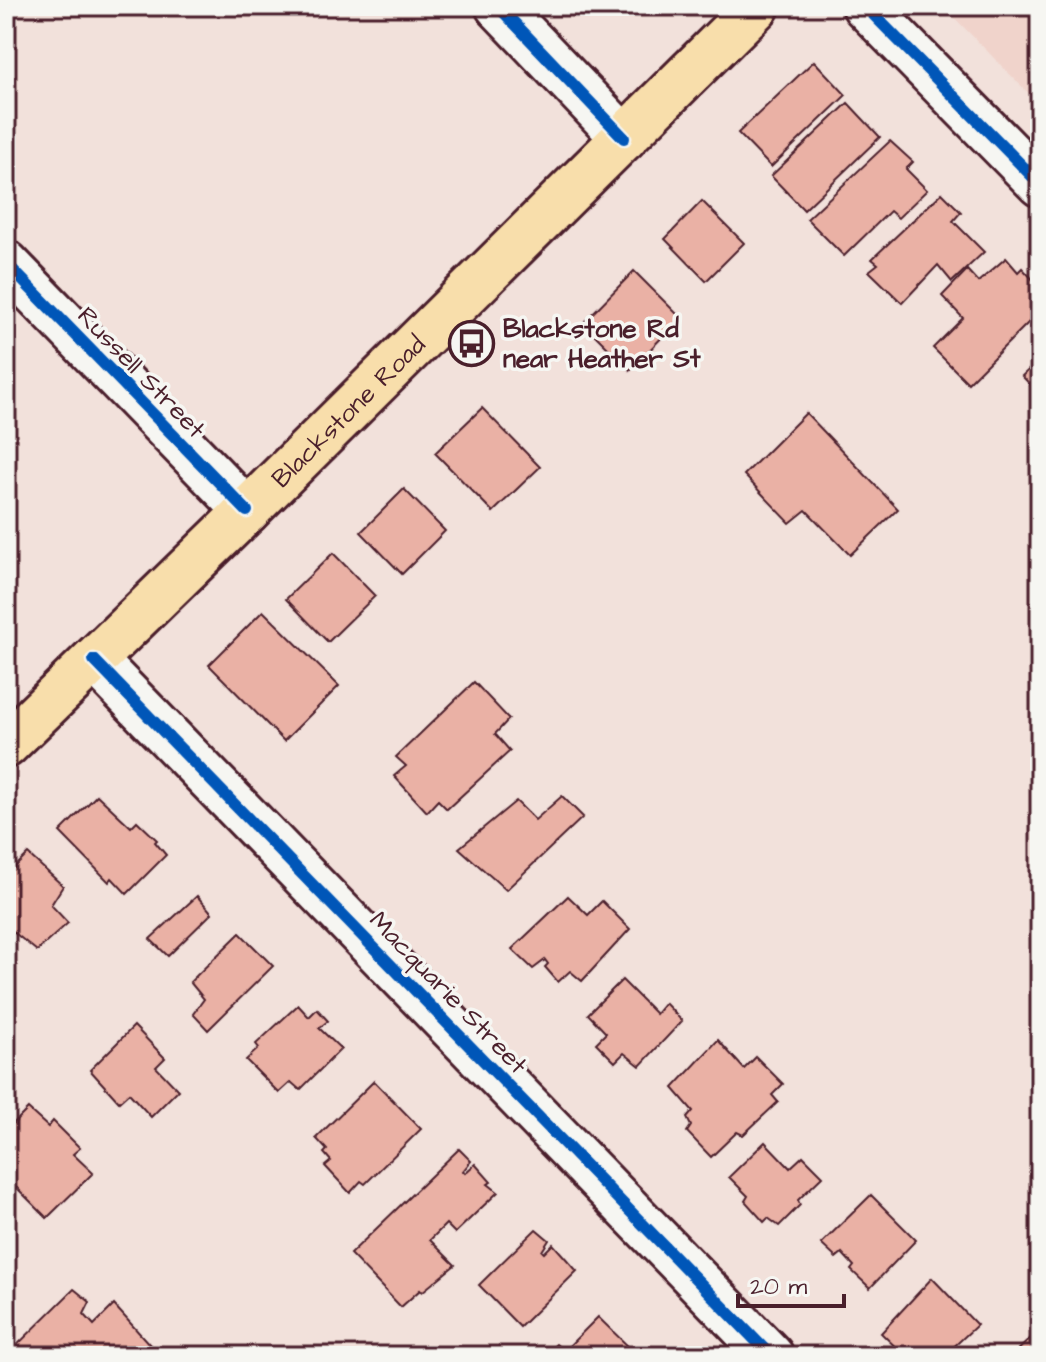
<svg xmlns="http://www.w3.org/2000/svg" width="1046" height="1362" viewBox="0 0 1046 1362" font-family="'Architects Daughter',sans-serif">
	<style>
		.built { fill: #f0d3cb }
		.building { fill: #eab1a5; stroke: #4a1f2b; stroke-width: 2 }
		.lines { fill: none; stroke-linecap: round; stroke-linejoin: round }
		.minor-casing { stroke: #4a1f2b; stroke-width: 50 }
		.major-casing { stroke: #4a1f2b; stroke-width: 50 }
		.minor { stroke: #f6f6f2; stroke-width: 44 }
		.major { stroke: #f8deab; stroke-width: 44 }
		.cycleway-casing { stroke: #f6f6f2; stroke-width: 17 }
		.cycleway { stroke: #0057b8; stroke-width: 12 }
		.labels { text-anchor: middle; stroke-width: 7; stroke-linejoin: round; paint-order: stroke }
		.poi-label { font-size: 26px; font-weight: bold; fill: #4a1f2b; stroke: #f6f6f2; text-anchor: start }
		.street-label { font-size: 26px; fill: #4a1f2b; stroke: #f6f6f2 }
	</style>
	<rect width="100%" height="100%" fill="#f2e1db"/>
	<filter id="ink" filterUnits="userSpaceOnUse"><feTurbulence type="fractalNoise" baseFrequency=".0125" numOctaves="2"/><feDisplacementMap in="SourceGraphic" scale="16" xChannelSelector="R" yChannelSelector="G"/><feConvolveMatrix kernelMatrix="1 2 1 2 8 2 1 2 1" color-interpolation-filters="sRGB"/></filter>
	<g filter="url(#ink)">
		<!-- built -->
		<path class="built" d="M 943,6 L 1040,6 L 1040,105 Z"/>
		<!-- building -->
		<g class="building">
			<path d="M 814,61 L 846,95 L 771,167 L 738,133 Z"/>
			<path d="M 848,103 L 880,137 L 804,210 L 771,176 Z"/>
			<path d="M 890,141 L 913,162 L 906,169 L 927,190 L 898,218 L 890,211 L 844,256 L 807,219 Z"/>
			<path d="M 942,193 L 961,212 L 953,221 L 984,252 L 952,282 L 938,265 L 902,303 L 869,271 L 878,264 L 872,259 Z"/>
			<path d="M 702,201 L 744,243 L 706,281 L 665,239 Z"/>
			<path d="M 1006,258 L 1018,272 L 1022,268 L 1040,287 L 1040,311 L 968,383 L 933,348 L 963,318 L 942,296 L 967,270 L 978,282 Z"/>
			<path d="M 634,271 L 681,318 L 630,370 L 583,323 Z"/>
			<path d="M 1040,359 L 1040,395 L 1022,376 Z"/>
			<path d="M 482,408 L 540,467 L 493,512 L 435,453 Z"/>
			<path d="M 806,413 L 898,509 L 850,555 L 806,510 L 790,523 L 744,475 Z"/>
			<path d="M 404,489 L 445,531 L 402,574 L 361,532 Z"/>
			<path d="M 333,553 L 375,596 L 328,642 L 286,599 Z"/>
			<path d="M 263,611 L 339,686 L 284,741 L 209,665 Z"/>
			<path d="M 474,682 L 509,719 L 495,734 L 510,751 L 447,809 L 438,800 L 427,812 L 394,776 L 406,766 L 396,757 Z"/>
			<path d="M 97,795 L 131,827 L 137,821 L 157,840 L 155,842 L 166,855 L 127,894 L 112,878 L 109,882 L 60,832 Z"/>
			<path d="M 562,796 L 583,817 L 506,890 L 459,848 L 516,801 L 535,820 Z"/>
			<path d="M 28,854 L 63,886 L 51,905 L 68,923 L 37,951 L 6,926 L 6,861 L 14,868 Z"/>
			<path d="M 197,896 L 212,913 L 168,956 L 150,939 Z"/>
			<path d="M 568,896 L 588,915 L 602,901 L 630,929 L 582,981 L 570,971 L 558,982 L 545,967 L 548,964 L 545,960 L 533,969 L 512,949 Z"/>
			<path d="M 240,933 L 273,966 L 208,1030 L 193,1014 L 204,999 L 190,982 Z"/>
			<path d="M 622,980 L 656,1014 L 665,1003 L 682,1021 L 640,1066 L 624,1053 L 615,1062 L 596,1043 L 606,1033 L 588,1014 Z"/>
			<path d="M 298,1005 L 309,1017 L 317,1009 L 328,1021 L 319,1028 L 341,1049 L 300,1090 L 291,1082 L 279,1093 L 246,1060 L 259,1048 L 256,1044 Z"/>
			<path d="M 134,1026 L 165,1058 L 156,1067 L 178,1090 L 151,1117 L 129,1093 L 119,1102 L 90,1070 Z"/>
			<path d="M 718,1040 L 744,1069 L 756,1057 L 783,1084 L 772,1095 L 778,1102 L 743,1135 L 737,1132 L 711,1157 L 687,1132 L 691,1126 L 687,1118 L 693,1111 L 673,1088 Z"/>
			<path d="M 374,1081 L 421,1129 L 365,1184 L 361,1181 L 350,1193 L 325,1166 L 331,1161 L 324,1153 L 327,1150 L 316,1138 Z"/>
			<path d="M 28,1109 L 48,1127 L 53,1121 L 80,1148 L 73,1154 L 93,1173 L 47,1218 L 6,1177 L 6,1131 Z"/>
			<path d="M 765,1142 L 790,1168 L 803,1156 L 823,1176 L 798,1200 L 800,1205 L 779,1226 L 768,1218 L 764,1222 L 745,1201 L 748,1196 L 729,1177 Z"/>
			<path d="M 459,1149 L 471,1161 L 463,1171 L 465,1173 L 475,1164 L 491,1182 L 488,1184 L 498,1192 L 455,1233 L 446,1224 L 430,1240 L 455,1265 L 422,1292 L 420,1290 L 401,1307 L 350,1254 Z"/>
			<path d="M 871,1195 L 916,1240 L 870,1288 L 851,1270 L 854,1266 L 842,1253 L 836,1258 L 821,1244 Z"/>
			<path d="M 536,1229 L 549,1240 L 542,1251 L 544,1253 L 553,1244 L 577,1271 L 520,1327 L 479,1285 Z"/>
			<path d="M 932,1278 L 977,1325 L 944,1356 L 905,1356 L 881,1333 Z"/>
			<path d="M 74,1289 L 90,1302 L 84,1314 L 94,1325 L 114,1305 L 160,1356 L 6,1356 Z"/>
			<path d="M 598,1317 L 633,1351 L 629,1356 L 543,1356 L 556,1344 L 564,1351 Z"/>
			<path d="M 1040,1329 L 1040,1356 L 1012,1356 Z"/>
		</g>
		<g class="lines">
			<defs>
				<g id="minor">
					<path d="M 498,6 L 624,138"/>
					<path d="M 865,6 L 1040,184"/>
					<path d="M 6,263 L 247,511"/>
					<path d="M 94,660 L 771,1356"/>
				</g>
				<g id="major">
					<path id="s1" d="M 6,745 L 247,511 L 757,6"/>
				</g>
			</defs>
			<!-- minor casing -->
			<use href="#minor" class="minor-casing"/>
			<!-- major casing -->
			<use href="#major" class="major-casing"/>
			<!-- minor -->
			<use href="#minor" class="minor"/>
			<!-- major -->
			<use href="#major" class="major"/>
			<defs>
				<g id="cycleway">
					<path d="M 498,6 L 624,138"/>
					<path d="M 865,6 L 1040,184"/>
					<path d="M 6,263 L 247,511"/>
					<path d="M 94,660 L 771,1356"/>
				</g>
			</defs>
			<!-- cycleway casing -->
			<use href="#cycleway" class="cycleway-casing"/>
			<!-- cycleway -->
			<use href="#cycleway" class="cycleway"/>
		</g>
	</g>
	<!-- icons -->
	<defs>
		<symbol id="bus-ring" viewBox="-11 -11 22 22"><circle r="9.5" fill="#f6f6f2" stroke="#4a1f2b" stroke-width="1.5"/><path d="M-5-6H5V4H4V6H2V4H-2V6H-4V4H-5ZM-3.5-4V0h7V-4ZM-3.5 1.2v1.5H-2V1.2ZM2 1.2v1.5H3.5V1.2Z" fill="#4a1f2b"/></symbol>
	</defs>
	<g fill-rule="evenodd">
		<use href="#bus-ring" x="446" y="318" width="51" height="51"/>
	</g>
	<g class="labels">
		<!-- poi labels -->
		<g class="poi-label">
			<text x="503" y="337">Blackstone Rd<tspan x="503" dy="30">near Heather St</tspan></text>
		</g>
		<!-- street labels -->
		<g class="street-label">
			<text transform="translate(142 372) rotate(46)" y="9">Russell Street</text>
			<text dy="9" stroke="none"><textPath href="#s1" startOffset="478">Blackstone Road</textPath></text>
			<text transform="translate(449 992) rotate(46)" y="9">Macquarie Street</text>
		</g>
	</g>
	<!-- margin -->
	<rect width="1046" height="1362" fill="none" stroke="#f6f6f2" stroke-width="32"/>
	<rect x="16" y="16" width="1014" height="1330" fill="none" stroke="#4a1f2b" stroke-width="3" filter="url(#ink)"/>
	<!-- scale -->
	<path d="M738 1294v12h106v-12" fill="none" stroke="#4a1f2b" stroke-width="4"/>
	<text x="750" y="1294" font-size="24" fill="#4a1f2b" stroke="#f6f6f2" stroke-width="6" paint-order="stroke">20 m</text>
</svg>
